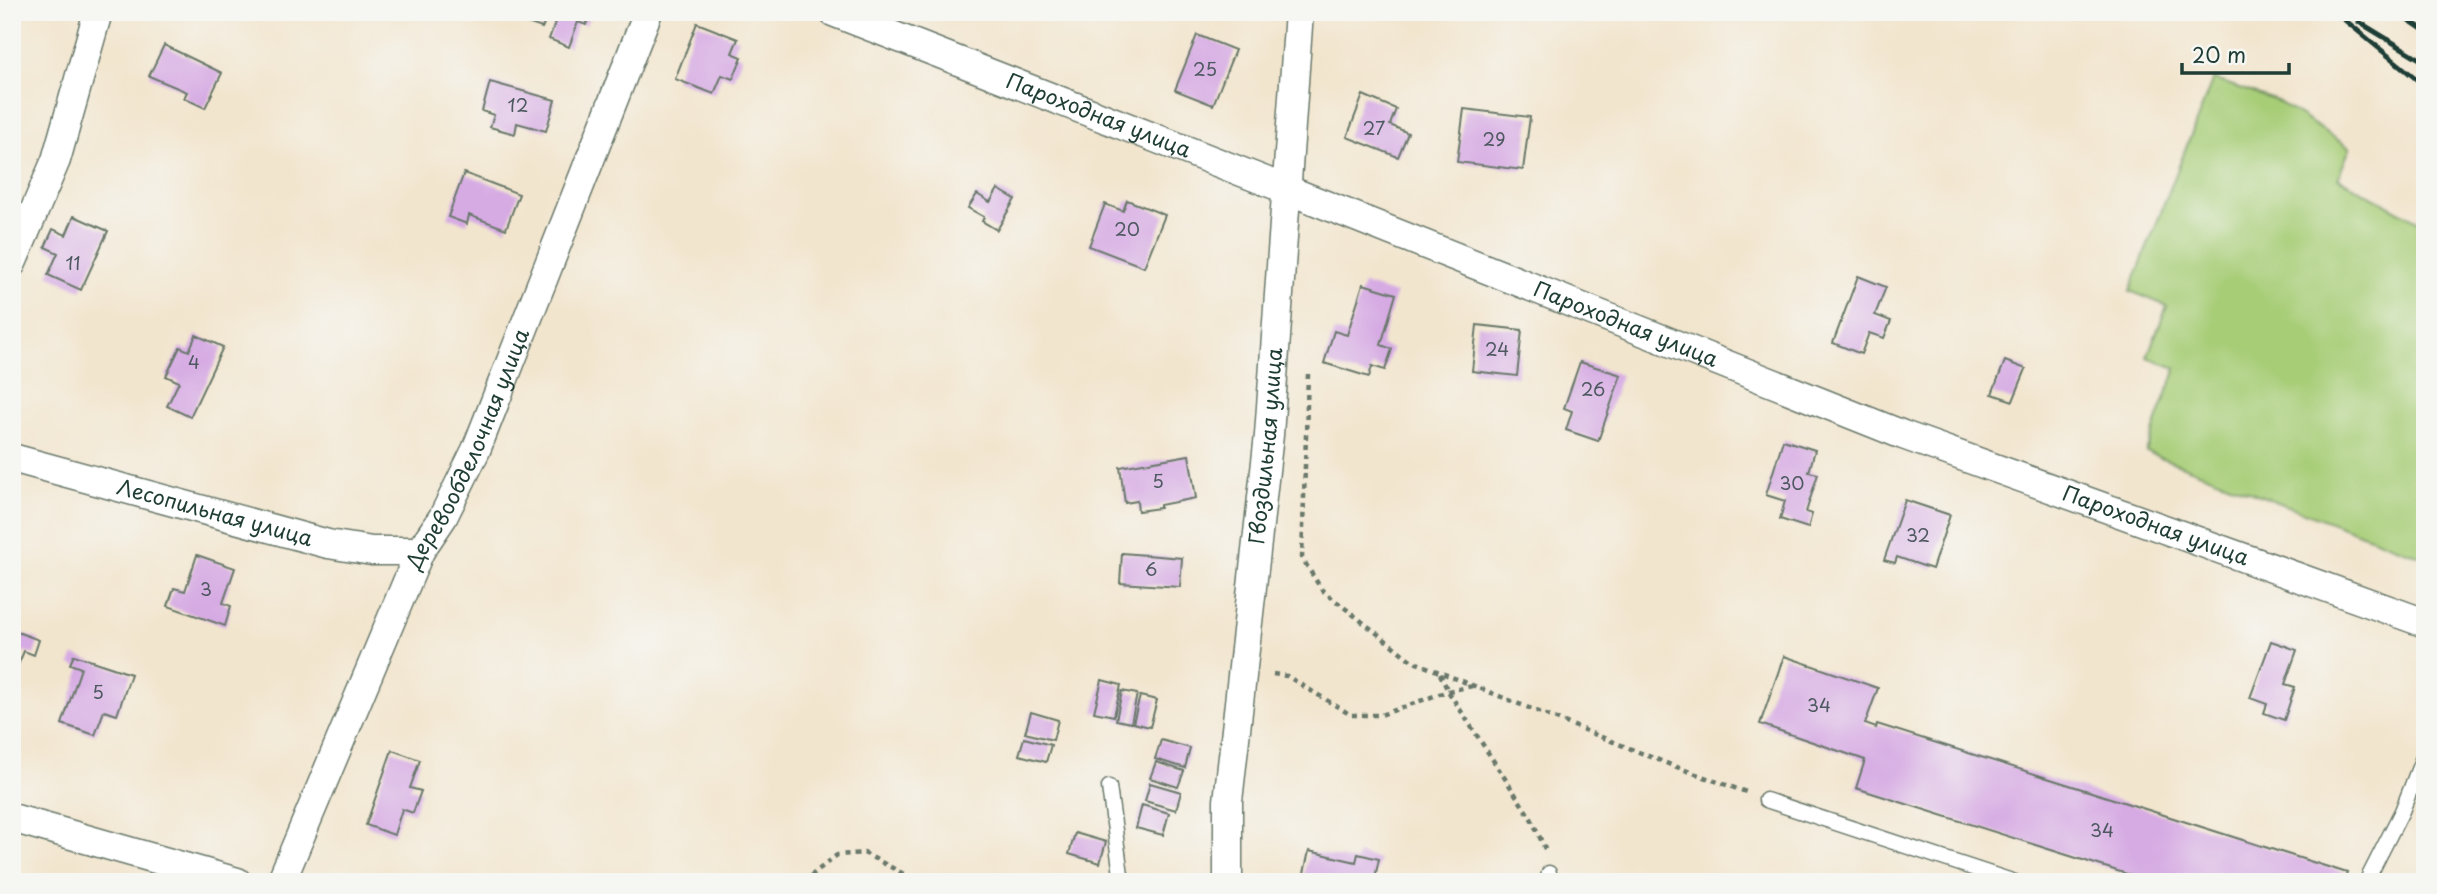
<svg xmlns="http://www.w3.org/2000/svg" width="2437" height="894" viewBox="0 0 2437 894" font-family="'Playpen Sans',sans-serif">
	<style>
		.garden { fill: #a7cd77; stroke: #638556; stroke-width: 2 }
		.building { fill: #d6aae3 }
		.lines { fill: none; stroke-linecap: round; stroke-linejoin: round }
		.lane-casing { stroke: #69786a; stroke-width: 17 }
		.street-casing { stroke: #69786a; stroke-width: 31 }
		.path { stroke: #69786a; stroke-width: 4.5; stroke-dasharray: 5 5; stroke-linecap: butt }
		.lane { stroke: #fff; stroke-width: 14 }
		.street { stroke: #fff; stroke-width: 28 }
		.rail { stroke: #1f3d34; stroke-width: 5 }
		.labels { text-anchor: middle; stroke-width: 6; stroke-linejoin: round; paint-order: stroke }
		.number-label { font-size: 18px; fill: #4d5860 }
		.street-label { font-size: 21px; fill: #1f3d34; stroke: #f6f6f2 }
	</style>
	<rect width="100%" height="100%" fill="#f6f6f2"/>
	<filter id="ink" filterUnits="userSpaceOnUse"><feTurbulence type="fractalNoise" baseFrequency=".0143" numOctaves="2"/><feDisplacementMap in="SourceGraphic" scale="14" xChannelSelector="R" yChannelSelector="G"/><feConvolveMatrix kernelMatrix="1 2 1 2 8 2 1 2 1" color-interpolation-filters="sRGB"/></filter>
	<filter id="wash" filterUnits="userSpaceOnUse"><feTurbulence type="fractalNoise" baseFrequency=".00686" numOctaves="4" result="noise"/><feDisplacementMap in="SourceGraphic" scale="28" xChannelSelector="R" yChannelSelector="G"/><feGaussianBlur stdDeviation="1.57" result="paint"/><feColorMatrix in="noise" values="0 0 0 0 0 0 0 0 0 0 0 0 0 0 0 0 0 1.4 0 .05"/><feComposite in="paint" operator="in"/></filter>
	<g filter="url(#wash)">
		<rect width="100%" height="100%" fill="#f2e5ce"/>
		<!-- garden -->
		<path class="garden" d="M 2213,79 L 2277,101 L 2350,148 L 2338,178 L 2425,225 L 2425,558 L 2146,452 L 2176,368 L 2147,357 L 2167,306 L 2130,291 Z"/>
		<g id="blocks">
			<!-- building -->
			<g class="building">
				<path d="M 528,12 L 591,12 L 586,25 L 578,22 L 569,47 L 549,39 L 555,23 L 546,20 L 542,28 L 524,22 Z"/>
				<path d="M 697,23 L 738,39 L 732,53 L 742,57 L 733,79 L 722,75 L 714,94 L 675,79 Z"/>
				<path d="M 1197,35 L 1235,50 L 1213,105 L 1175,90 Z"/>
				<path d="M 164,45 L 222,73 L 205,108 L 184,98 L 187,92 L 149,76 Z"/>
				<path d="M 490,82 L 555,100 L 546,131 L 517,123 L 515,134 L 490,127 L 494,115 L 482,111 Z"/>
				<path d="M 1363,95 L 1396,109 L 1390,125 L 1408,133 L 1398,157 L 1347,137 Z"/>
				<path d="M 1464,109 L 1530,117 L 1523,170 L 1457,162 Z"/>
				<path d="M 464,173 L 519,194 L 506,229 L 469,215 L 467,224 L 448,217 Z"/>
				<path d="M 998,189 L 1015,199 L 997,230 L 982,221 L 984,217 L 968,208 L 977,194 L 990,202 Z"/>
				<path d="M 1127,200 L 1165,215 L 1144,267 L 1089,246 L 1105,204 L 1123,211 Z"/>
				<path d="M 74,216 L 108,231 L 81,290 L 48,275 L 58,253 L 45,247 L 53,229 L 66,235 Z"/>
				<path d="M 1858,276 L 1886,287 L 1875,315 L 1891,321 L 1884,338 L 1869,333 L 1861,354 L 1833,343 Z"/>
				<path d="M 1363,284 L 1396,294 L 1381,345 L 1392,349 L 1385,370 L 1372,366 L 1369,377 L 1324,363 L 1334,331 L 1347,335 Z"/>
				<path d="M 1477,325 L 1522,330 L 1517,376 L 1472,371 Z"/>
				<path d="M 196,335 L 223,347 L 190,417 L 167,406 L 179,382 L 166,376 L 180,347 L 189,351 Z"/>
				<path d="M 2005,361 L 2026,369 L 2013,401 L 1992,394 Z"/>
				<path d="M 1580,362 L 1621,375 L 1598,441 L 1566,430 L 1572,411 L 1564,408 Z"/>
				<path d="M 1783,440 L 1815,450 L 1809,472 L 1818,474 L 1806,512 L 1812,514 L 1808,528 L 1780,519 L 1785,501 L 1766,495 Z"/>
				<path d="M 1189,455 L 1196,498 L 1160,505 L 1160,508 L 1138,511 L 1137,501 L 1125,503 L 1120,467 Z"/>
				<path d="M 1905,500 L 1950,515 L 1932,569 L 1897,557 L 1895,563 L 1884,560 Z"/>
				<path d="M 1122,553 L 1182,558 L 1180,587 L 1120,583 Z"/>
				<path d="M 197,555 L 235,568 L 223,603 L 231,606 L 225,626 L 168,606 L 174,588 L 185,591 Z"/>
				<path d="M 12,630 L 39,640 L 34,655 L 24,651 L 12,679 Z"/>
				<path d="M 2271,641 L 2297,650 L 2285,684 L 2295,687 L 2284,720 L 2264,713 L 2267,704 L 2250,698 Z"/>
				<path d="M 74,655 L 131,674 L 117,715 L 104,711 L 95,735 L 62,724 L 81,668 L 70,664 Z"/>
				<path d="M 1784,656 L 1878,688 L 1865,724 L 1876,728 L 1877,724 L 2347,873 L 2344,882 L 2152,882 L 1856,788 L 1865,760 L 1760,724 Z"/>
				<path d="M 1102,680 L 1121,685 L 1114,716 L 1094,712 Z"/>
				<path d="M 1122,691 L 1137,694 L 1131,723 L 1116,720 Z"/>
				<path d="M 1140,696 L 1157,700 L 1150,727 L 1133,723 Z"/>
				<path d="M 1031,712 L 1058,720 L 1053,740 L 1025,733 Z"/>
				<path d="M 1024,738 L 1051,745 L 1046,762 L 1019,755 Z"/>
				<path d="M 1161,740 L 1190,748 L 1185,768 L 1155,759 Z"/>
				<path d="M 392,750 L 420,760 L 410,788 L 421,791 L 413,813 L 402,809 L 394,835 L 366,825 Z"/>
				<path d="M 1156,762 L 1184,771 L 1178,787 L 1150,778 Z"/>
				<path d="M 1150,783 L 1181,792 L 1176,810 L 1145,801 Z"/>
				<path d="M 1142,805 L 1169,813 L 1163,835 L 1136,828 Z"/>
				<path d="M 1075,833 L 1106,842 L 1100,863 L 1069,854 Z"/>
				<path d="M 1309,851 L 1356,862 L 1358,854 L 1379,859 L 1374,882 L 1302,882 Z"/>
			</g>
		</g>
	</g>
	<g filter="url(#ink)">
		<use href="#blocks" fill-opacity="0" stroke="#69786a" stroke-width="2"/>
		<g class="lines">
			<defs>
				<g id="lane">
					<path d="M 1109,787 L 1122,882"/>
					<path d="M 1766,800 L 2015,882"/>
					<path d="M 1547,882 L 1549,873"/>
					<path d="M 2366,882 L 2402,811 L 2425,752"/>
				</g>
				<g id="street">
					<path id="s1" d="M 833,12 L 1288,190 L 1903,435 L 2425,623"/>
					<path d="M 12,263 L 56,160 L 98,12"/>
					<path id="s2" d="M 12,458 L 328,544 L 372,551 L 420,551"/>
					<path d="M 12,818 L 237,882"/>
					<path id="s3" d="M 281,882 L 420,551 L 443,517 L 476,450 L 648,12"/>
					<path id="s4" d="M 1228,882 L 1228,801 L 1269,435 L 1299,12"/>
				</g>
			</defs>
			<!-- lane casing -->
			<use href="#lane" class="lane-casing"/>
			<!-- street casing -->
			<use href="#street" class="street-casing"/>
			<!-- path -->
			<g class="path">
				<path d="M 1308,374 L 1302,558 L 1322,590 L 1412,661 L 1671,765 L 1746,792"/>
				<path d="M 1273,674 L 1287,676 L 1351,715 L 1381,715 L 1448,691 L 1473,686"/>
				<path d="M 1440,674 L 1448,691 L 1532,820 L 1545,849"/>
				<path d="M 803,882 L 837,855 L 864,853 L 919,882"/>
			</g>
			<!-- lane -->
			<use href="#lane" class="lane"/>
			<!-- street -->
			<use href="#street" class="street"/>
			<!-- rail -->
			<g class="rail">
				<path d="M 2335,12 L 2425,86"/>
				<path d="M 2397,12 L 2425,31"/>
				<path d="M 2359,22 L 2425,62"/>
			</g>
		</g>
	</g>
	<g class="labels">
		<!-- number labels -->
		<g class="number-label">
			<text x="1205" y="76">25</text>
			<text x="518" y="112">12</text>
			<text x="1374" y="135">27</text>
			<text x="1494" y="146">29</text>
			<text x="1127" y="236">20</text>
			<text x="73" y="270">11</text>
			<text x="1497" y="356">24</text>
			<text x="194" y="369">4</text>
			<text x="1593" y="396">26</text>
			<text x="1158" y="488">5</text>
			<text x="1792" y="490">30</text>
			<text x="1918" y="542">32</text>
			<text x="1151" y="576">6</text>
			<text x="206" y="596">3</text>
			<text x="98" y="699">5</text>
			<text x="1819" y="712">34</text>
			<text x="2102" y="837">34</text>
		</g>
		<!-- street labels -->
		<g class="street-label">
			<text dy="7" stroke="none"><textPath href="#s1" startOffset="285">Пароходная улица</textPath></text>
			<text dy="7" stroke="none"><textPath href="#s1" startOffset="852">Пароходная улица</textPath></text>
			<text dy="7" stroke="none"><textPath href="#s4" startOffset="438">Гвоздильная улица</textPath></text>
			<text dy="7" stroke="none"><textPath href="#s3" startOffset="472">Деревообделочная улица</textPath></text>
			<text dy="7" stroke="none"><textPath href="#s2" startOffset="210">Лесопильная улица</textPath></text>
			<text dy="7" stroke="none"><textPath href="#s1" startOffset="1419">Пароходная улица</textPath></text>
		</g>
	</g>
	<!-- margin -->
	<rect width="2437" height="894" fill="none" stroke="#f6f6f2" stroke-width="42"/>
	<!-- scale -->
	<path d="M2182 63v10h107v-10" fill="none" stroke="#1f3d34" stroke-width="3.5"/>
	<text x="2192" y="63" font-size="21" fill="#1f3d34" stroke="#f6f6f2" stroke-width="5" paint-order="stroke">20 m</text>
</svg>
